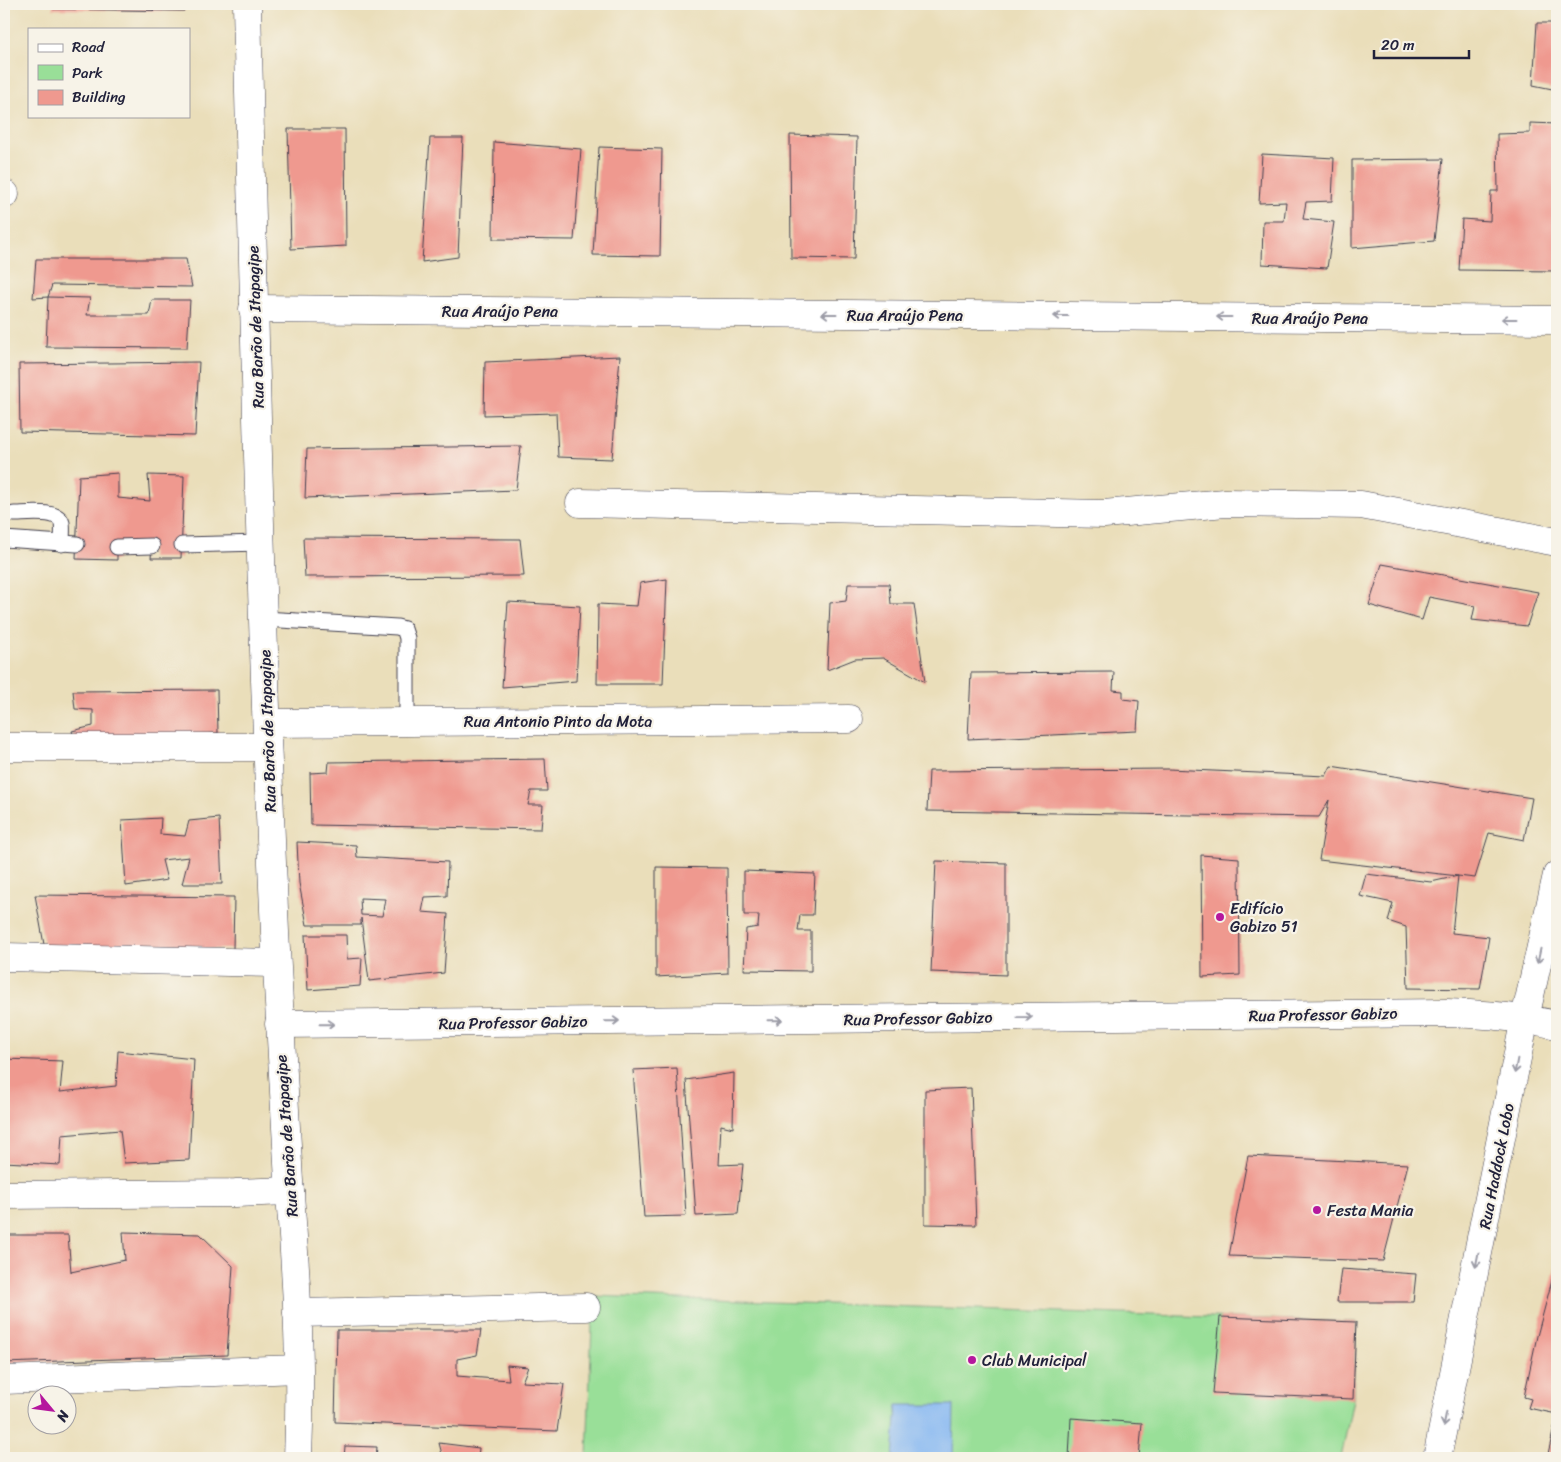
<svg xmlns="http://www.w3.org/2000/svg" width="1561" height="1462" viewBox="0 0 1561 1462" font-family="Sriracha,sans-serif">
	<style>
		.green { fill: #99df98; stroke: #5e806a }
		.water { fill: #85b7f2; stroke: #546c96 }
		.building { fill: #ef998f; fill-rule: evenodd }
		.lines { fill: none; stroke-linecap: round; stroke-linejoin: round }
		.lane-casing { stroke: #403e4e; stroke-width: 17 }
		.street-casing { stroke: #403e4e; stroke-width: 29 }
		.secondary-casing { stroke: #403e4e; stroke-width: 29 }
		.lane { stroke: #fff; stroke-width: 15 }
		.street { stroke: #fff; stroke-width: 28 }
		.secondary { stroke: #fff; stroke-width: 28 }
		.oneway { stroke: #9c9ca7 }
		.poi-dot { fill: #b5179e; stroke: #f7f3e8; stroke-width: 2 }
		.labels { text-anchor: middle; stroke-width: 4.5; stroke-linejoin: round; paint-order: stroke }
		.street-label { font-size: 16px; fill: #22223b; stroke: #f7f3e8 }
		.poi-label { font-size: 16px; fill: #22223b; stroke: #f7f3e8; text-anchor: start }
	</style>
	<rect width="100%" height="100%" fill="#f7f3e8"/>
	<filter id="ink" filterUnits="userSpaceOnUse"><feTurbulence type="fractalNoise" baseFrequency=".02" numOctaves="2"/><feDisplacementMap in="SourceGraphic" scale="10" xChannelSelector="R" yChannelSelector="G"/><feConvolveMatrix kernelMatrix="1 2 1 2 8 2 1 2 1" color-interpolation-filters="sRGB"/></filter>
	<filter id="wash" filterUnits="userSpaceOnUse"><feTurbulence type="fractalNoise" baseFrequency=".0096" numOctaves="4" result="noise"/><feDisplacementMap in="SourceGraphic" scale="20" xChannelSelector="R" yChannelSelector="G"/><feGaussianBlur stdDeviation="1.12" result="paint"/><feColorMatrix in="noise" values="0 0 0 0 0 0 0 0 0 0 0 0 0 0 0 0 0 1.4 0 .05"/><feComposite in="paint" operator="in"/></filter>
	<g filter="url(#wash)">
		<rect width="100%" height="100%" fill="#eadeba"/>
		<!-- green -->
		<path class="green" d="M 593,1296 L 1356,1322 L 1353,1399 L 1341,1458 L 587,1458 Z"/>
		<!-- water -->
		<path class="water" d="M 897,1405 L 954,1405 L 953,1458 L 893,1458 Z"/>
		<g id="blocks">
			<!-- building -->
			<g class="building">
				<path d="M 53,4 L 184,4 L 184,11 L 53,9 Z"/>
				<path d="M 1537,23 L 1557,23 L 1557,90 L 1533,85 Z"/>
				<path d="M 1530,123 L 1557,124 L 1557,271 L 1459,270 L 1462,219 L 1490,221 L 1491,191 L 1498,191 L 1497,134 L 1530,133 Z"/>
				<path d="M 288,129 L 345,129 L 346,246 L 291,249 Z"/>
				<path d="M 790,135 L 857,137 L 854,259 L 791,258 Z"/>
				<path d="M 430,138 L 463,138 L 458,257 L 422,262 Z"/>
				<path d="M 494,142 L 581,149 L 574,240 L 493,239 Z"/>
				<path d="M 599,147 L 662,149 L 660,256 L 593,255 Z"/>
				<path d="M 1262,154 L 1334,158 L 1332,201 L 1306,202 L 1303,219 L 1334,222 L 1327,268 L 1262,264 L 1263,221 L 1284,221 L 1286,202 L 1259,203 Z"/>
				<path d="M 1443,159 L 1434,241 L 1352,248 L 1352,160 Z"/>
				<path d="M 36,259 L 186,259 L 192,287 L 52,285 L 48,297 L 33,298 Z"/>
				<path d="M 48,297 L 90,298 L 87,315 L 149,315 L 152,300 L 190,300 L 187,348 L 46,347 Z"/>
				<path d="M 620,356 L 612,459 L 558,457 L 556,413 L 484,415 L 485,362 Z"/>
				<path d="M 199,362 L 195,436 L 20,432 L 19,364 Z"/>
				<path d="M 521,446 L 516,490 L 305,498 L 307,449 Z"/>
				<path d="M 118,473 L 118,498 L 150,501 L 148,475 L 184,476 L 181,558 L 151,558 L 152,546 L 117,547 L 117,560 L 76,559 L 79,476 Z"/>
				<path d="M 303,538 L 520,539 L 524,576 L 305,577 Z"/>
				<path d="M 1382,564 L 1538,592 L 1527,626 L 1472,620 L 1475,606 L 1429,597 L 1422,620 L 1369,605 Z"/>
				<path d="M 667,579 L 663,684 L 597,684 L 598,604 L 637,606 L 640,583 Z"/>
				<path d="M 848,584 L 889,584 L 891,604 L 914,604 L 925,682 L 883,658 L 855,659 L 827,670 L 830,603 L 846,601 Z"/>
				<path d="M 508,602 L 580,606 L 576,681 L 502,687 Z"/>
				<path d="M 1114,672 L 1113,690 L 1123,691 L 1123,699 L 1139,701 L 1137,731 L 968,739 L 971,673 Z"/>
				<path d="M 217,690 L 218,733 L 75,740 L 72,731 L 93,726 L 93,710 L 75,709 L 73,691 Z"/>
				<path d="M 545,759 L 547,791 L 531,791 L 528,805 L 543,805 L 541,829 L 311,825 L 310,773 L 328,772 L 329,762 Z"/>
				<path d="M 1331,766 L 1532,798 L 1524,840 L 1489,833 L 1475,878 L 1458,876 L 1452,933 L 1489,937 L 1480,989 L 1408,988 L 1406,927 L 1388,921 L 1393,903 L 1360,896 L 1366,874 L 1431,882 L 1458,876 L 1319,860 L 1329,800 L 1319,817 L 927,811 L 929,771 L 1168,769 L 1326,776 Z"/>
				<path d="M 161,818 L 160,834 L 185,836 L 189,821 L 219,818 L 222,884 L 182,884 L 189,857 L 162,860 L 167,880 L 126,886 L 122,820 Z"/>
				<path d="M 297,842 L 356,845 L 357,857 L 448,862 L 447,896 L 425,897 L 422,912 L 448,914 L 444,973 L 369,981 L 361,918 L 361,925 L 307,925 L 299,883 ZM 360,898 L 385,899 L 382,916 L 361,915 Z"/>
				<path d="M 1201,855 L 1239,858 L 1240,975 L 1202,977 Z"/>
				<path d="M 936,861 L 1006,863 L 1006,975 L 931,972 Z"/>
				<path d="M 656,867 L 727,868 L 728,973 L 656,977 Z"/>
				<path d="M 744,871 L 815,874 L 813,915 L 800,915 L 798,931 L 811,931 L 811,971 L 744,970 L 746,929 L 758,927 L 759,915 L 744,915 Z"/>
				<path d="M 35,895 L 234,897 L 233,949 L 45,950 Z"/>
				<path d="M 305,935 L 346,935 L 347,959 L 362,958 L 360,986 L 308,990 Z"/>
				<path d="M 118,1051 L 194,1059 L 189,1160 L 124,1163 L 120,1130 L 62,1135 L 60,1165 L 4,1162 L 4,1059 L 63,1061 L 60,1092 L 116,1086 Z"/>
				<path d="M 677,1068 L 686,1216 L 644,1217 L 633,1070 Z"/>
				<path d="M 734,1073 L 733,1128 L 721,1125 L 719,1165 L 743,1164 L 738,1214 L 696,1216 L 686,1080 Z"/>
				<path d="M 971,1088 L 976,1225 L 925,1224 L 925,1090 Z"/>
				<path d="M 1248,1156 L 1408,1164 L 1383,1261 L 1229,1256 Z"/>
				<path d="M 123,1232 L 200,1234 L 233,1266 L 227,1355 L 4,1363 L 4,1235 L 68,1235 L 71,1272 L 125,1260 Z"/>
				<path d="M 1557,1262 L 1557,1414 L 1528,1408 L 1531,1399 L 1524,1397 L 1537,1336 Z"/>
				<path d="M 1341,1269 L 1416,1274 L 1413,1302 L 1337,1302 Z"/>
				<path d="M 1220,1317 L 1356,1322 L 1353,1399 L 1213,1393 Z"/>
				<path d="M 337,1330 L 481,1330 L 477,1355 L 457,1359 L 457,1376 L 509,1380 L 507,1365 L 528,1367 L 522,1382 L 564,1384 L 557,1431 L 335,1422 Z"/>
				<path d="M 1071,1418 L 1142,1423 L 1139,1458 L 1069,1458 Z"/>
				<path d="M 1556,1419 L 1557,1458 L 1547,1458 Z"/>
				<path d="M 439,1443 L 479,1448 L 478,1458 L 443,1458 Z"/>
				<path d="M 345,1446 L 377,1447 L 376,1458 L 344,1458 Z"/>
			</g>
		</g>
	</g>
	<g filter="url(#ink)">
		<use href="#blocks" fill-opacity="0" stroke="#403e4e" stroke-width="1"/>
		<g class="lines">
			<defs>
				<g id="lane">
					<path d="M 14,514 C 26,514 58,509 62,523 C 63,529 62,537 62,544"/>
					<path d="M 4,539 L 77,544"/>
					<path d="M 182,545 L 261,543"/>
					<path d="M 117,547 L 152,546"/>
					<path d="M 264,619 L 397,627 L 404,629 L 407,638 L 407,722"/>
				</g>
				<g id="street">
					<path d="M 4,194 L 5,194"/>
					<path d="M 253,309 L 1557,320"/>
					<path d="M 580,503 L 1104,514 L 1225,503 L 1361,505 L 1557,542"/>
					<path d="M 267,723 L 849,719"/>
					<path d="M 4,747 L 267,747"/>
					<path d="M 4,957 L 276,963"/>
					<path d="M 279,1024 L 1447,1013 C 1485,1014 1521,1017 1557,1025"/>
					<path d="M 4,1195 L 235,1193 L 290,1191"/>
					<path d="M 297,1313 L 586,1307"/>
					<path d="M 4,1380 L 298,1369"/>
				</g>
				<g id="secondary">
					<path d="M 247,4 C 254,313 261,623 275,932 C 279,1015 284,1098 289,1181 C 296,1272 302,1366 298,1458"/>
					<path d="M 1437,1458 L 1525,1018 L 1557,875"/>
				</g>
			</defs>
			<!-- lane casing -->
			<use href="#lane" class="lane-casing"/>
			<!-- street casing -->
			<use href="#street" class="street-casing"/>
			<!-- secondary casing -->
			<use href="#secondary" class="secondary-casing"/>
			<!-- lane -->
			<use href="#lane" class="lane"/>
			<!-- street -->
			<use href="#street" class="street"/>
			<!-- secondary -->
			<use href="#secondary" class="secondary"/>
		</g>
		<!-- one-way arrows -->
		<defs><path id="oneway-shaft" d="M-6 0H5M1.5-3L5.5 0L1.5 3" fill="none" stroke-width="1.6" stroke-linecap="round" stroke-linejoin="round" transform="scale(1.25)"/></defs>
		<g class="oneway">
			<use href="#oneway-shaft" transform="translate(829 314) rotate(-180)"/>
			<use href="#oneway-shaft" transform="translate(1061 316) rotate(-180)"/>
			<use href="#oneway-shaft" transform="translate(1224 317) rotate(-180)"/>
			<use href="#oneway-shaft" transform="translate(1509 319) rotate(-180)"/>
			<use href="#oneway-shaft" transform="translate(1539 956) rotate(102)"/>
			<use href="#oneway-shaft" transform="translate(1025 1017) rotate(-1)"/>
			<use href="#oneway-shaft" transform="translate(775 1020) rotate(-1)"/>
			<use href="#oneway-shaft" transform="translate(612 1021) rotate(-1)"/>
			<use href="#oneway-shaft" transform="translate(327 1024) rotate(-1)"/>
			<use href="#oneway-shaft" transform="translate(1516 1066) rotate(101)"/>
			<use href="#oneway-shaft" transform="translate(1477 1260) rotate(101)"/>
			<use href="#oneway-shaft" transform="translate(1445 1419) rotate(101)"/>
		</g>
	</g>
	<!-- markers -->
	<g class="poi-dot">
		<circle cx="1220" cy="917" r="5"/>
		<circle cx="1317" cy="1210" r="5"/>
		<circle cx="972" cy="1360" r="5"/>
	</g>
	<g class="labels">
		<!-- street labels -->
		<g class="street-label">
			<text x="500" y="317">Rua Araújo Pena</text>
			<text x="905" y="321">Rua Araújo Pena</text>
			<text x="1310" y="324">Rua Araújo Pena</text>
			<text transform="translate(255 327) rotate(-92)" y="6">Rua Barão de Itapagipe</text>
			<text x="558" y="727">Rua Antonio Pinto da Mota</text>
			<text transform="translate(267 731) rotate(-92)" y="6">Rua Barão de Itapagipe</text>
			<text transform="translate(1323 1014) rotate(-1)" y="6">Rua Professor Gabizo</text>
			<text transform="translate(918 1018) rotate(-1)" y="6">Rua Professor Gabizo</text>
			<text transform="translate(513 1022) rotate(-1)" y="6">Rua Professor Gabizo</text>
			<text transform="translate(286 1136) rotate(-94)" y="6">Rua Barão de Itapagipe</text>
			<text transform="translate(1496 1166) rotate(-79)" y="6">Rua Haddock Lobo</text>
		</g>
		<!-- poi labels -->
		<g class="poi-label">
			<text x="1230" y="914">Edifício<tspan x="1230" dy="18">Gabizo 51</tspan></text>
			<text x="1327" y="1216">Festa Mania</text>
			<text x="982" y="1366">Club Municipal</text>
		</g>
	</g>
	<!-- margin -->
	<rect width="1561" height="1462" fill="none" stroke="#f7f3e8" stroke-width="20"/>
	<!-- legend -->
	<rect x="28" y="28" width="162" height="90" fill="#f7f3e8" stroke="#a29fa3"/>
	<rect x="38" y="44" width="25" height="8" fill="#ffffff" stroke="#a29fa3"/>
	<text x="72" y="52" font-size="15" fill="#22223b">Road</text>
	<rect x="38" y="65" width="25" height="15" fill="#99df98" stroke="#a29fa3"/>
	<text x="72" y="78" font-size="15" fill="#22223b">Park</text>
	<rect x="38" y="90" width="25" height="15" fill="#ef998f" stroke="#a29fa3"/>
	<text x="72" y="102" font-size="15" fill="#22223b">Building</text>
	<!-- north arrow -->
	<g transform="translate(52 1410) rotate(119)"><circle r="24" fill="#f7f3e8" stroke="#a29fa3"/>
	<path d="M0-4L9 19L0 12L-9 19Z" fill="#b5179e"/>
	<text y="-8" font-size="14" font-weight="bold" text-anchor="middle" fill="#22223b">N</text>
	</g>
	<!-- scale -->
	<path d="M1374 50v8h95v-8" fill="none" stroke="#22223b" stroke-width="2.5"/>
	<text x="1381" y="50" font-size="15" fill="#22223b" stroke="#f7f3e8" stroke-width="4" paint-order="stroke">20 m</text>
</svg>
